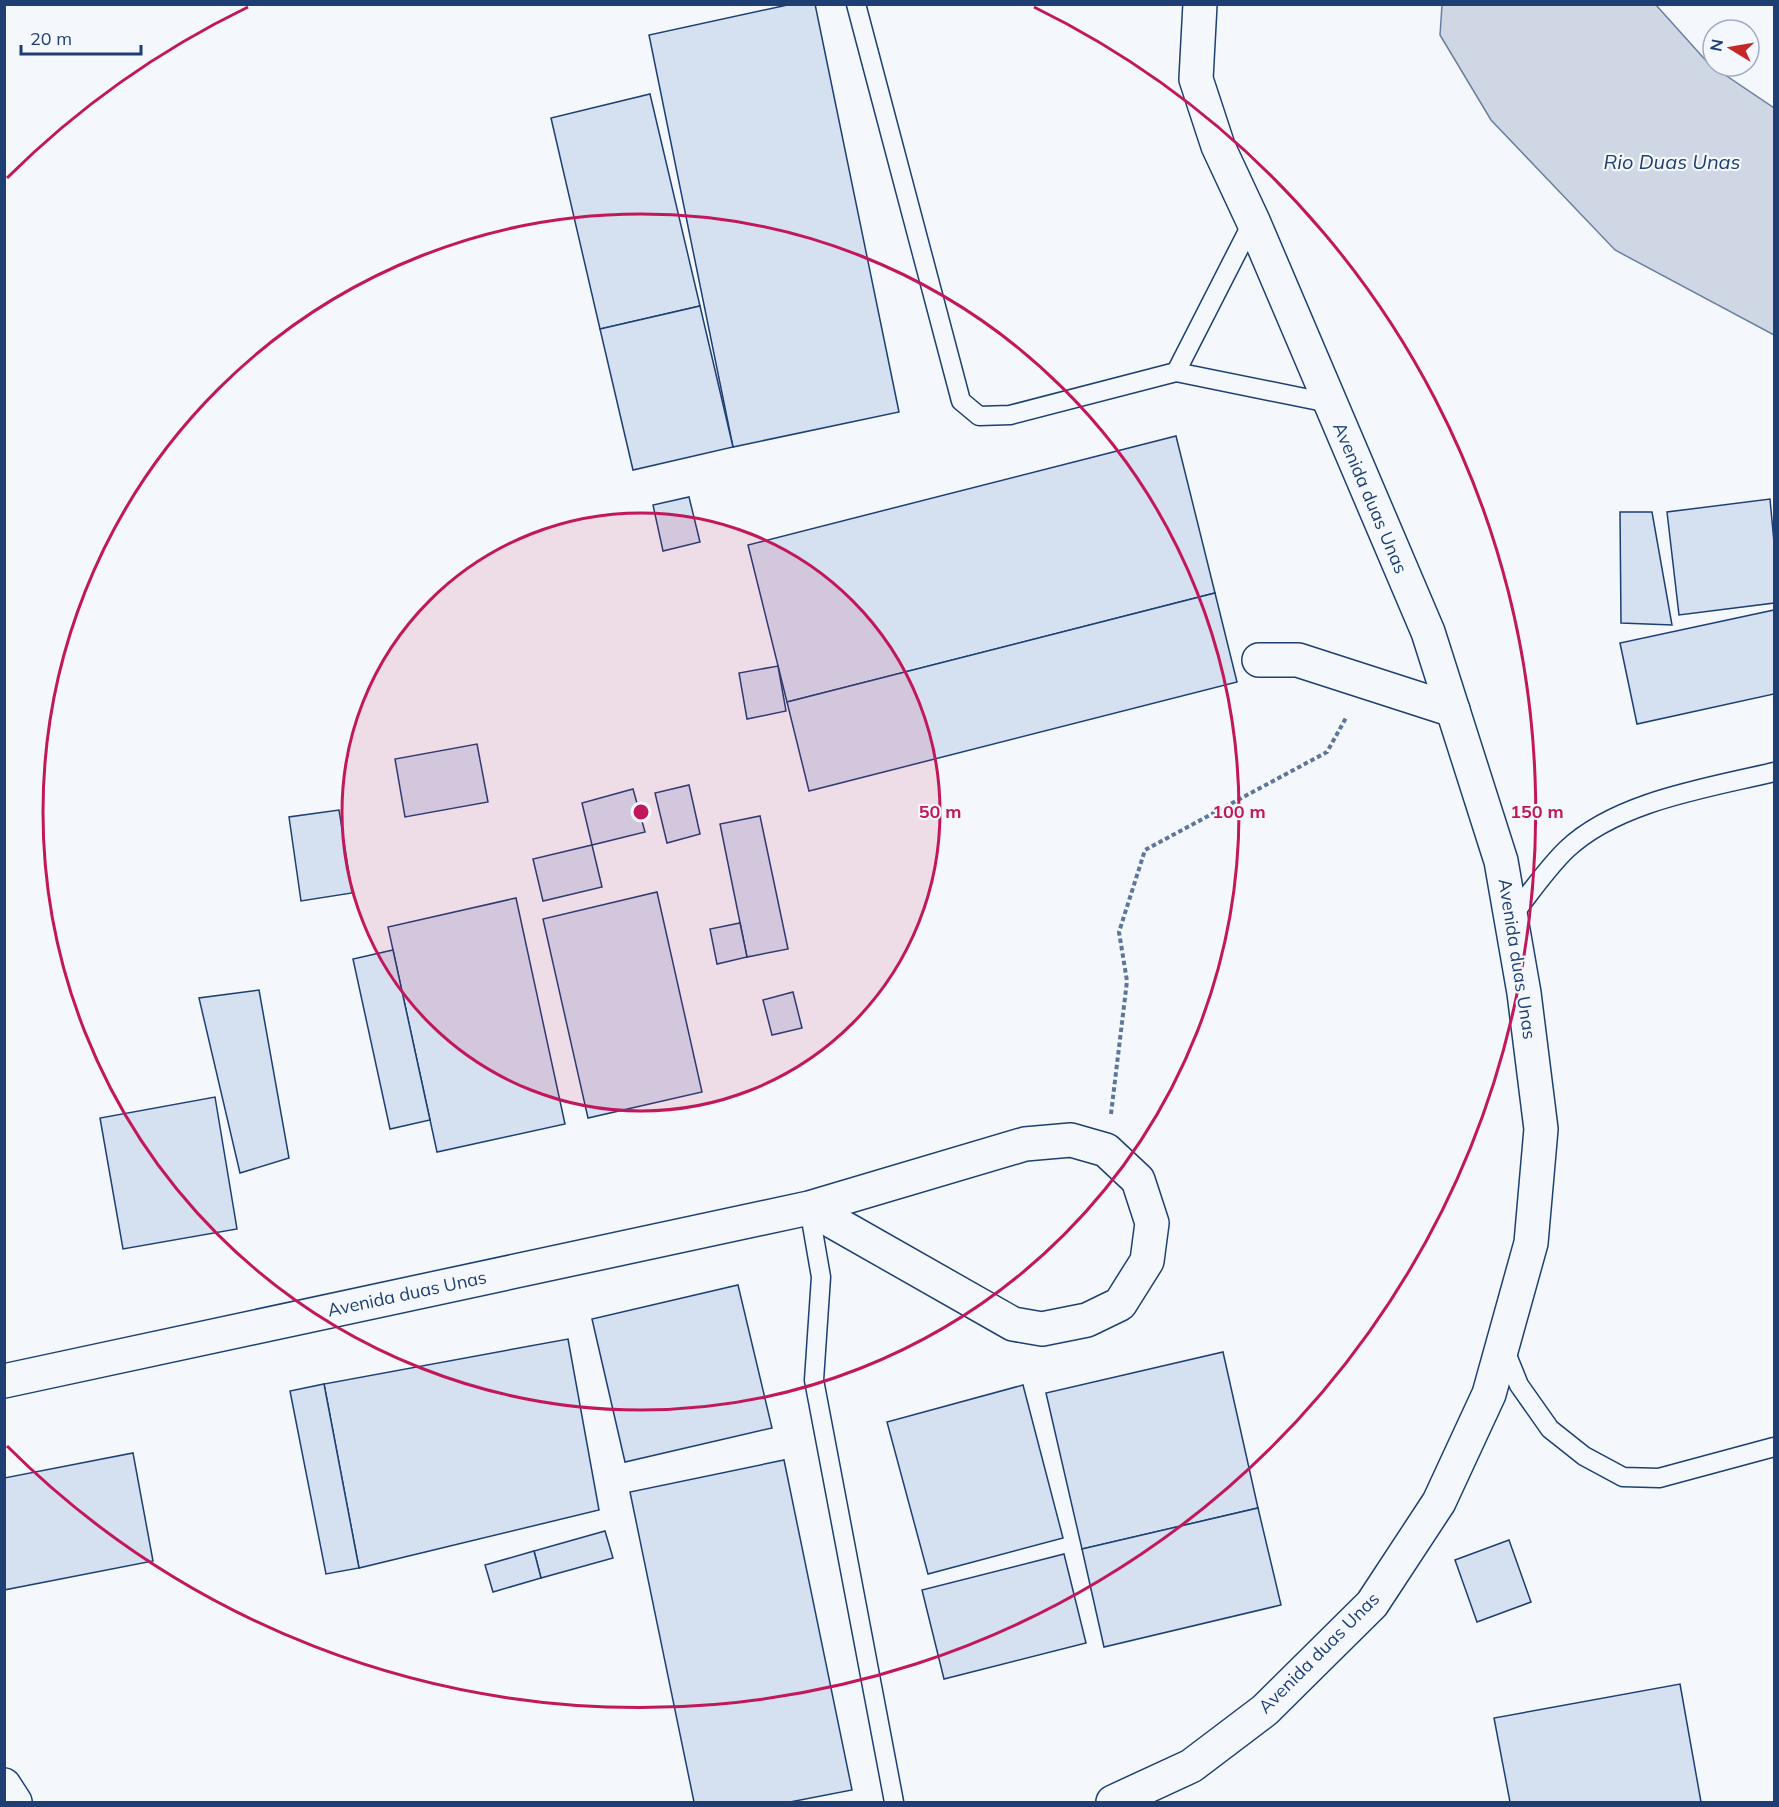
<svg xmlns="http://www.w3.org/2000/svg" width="1779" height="1807" viewBox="0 0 1779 1807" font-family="Mulish,sans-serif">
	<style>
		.water { fill: #cfd7e4; stroke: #687fa3; stroke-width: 1.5 }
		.building { fill: #d5e0f0; stroke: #1d3f73; stroke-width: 1.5 }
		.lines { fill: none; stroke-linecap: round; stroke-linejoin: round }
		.service-casing { stroke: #1d3f73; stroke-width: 21 }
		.minor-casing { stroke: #1d3f73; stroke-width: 36 }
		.path { stroke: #5e769c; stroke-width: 4; stroke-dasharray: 4.5 3; stroke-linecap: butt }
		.service { stroke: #f4f7fb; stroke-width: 18 }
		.minor { stroke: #f4f7fb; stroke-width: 33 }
		.ring { fill: none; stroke: #c2185b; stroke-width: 3 }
		.labels { text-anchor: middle; stroke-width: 4.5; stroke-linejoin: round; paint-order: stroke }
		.street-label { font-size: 18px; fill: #1d3f73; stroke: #f4f7fb }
		.water-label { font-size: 20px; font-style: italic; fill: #1d3f73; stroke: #f4f7fb }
		.centre { fill: #c2185b; stroke: #f4f7fb; stroke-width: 3 }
		.ring-label { font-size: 18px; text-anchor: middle; font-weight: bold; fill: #c2185b; stroke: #f4f7fb; stroke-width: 4.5; stroke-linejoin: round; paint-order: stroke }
	</style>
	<rect width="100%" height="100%" fill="#f4f7fb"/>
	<!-- water -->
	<path class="water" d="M 1442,5 L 1656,5 L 1709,64 L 1774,108 L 1774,335 L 1615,250 L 1491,120 L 1440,35 Z"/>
	<!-- building -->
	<g class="building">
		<path d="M 792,4 L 815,4 L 899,412 L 733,447 L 649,35 Z"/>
		<path d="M 650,94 L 700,306 L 600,329 L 551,118 Z"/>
		<path d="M 700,306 L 733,447 L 633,470 L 600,329 Z"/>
		<path d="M 1176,436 L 1215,593 L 787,702 L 748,545 Z"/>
		<path d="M 689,497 L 700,542 L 663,551 L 653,505 Z"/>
		<path d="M 1770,499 L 1774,542 L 1774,603 L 1679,615 L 1667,512 Z"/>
		<path d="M 1620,512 L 1652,512 L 1672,625 L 1621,623 Z"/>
		<path d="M 1215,593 L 1237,682 L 809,791 L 787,702 Z"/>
		<path d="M 1774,610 L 1774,694 L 1637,724 L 1620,643 Z"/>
		<path d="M 778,666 L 786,711 L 747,719 L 739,673 Z"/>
		<path d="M 477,744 L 488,802 L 405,817 L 395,759 Z"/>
		<path d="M 689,785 L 700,834 L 667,843 L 655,793 Z"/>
		<path d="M 633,789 L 645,832 L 592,845 L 582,803 Z"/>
		<path d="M 339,810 L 352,893 L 301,901 L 289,817 Z"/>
		<path d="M 760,816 L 788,949 L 747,957 L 720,824 Z"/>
		<path d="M 592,845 L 602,887 L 543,901 L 533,859 Z"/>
		<path d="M 657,892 L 702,1092 L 588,1118 L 543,919 Z"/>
		<path d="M 516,898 L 565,1124 L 437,1152 L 388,927 Z"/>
		<path d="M 740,923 L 747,957 L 717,964 L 710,929 Z"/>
		<path d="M 393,950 L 430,1120 L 390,1129 L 353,959 Z"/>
		<path d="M 259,990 L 289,1158 L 240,1173 L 199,998 Z"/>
		<path d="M 793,992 L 802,1028 L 772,1035 L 763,1000 Z"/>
		<path d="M 215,1097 L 237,1229 L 123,1249 L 100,1118 Z"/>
		<path d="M 738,1285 L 772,1428 L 625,1462 L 592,1319 Z"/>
		<path d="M 568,1339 L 599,1510 L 359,1568 L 324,1384 Z"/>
		<path d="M 1223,1352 L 1258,1508 L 1082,1549 L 1046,1393 Z"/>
		<path d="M 324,1384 L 359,1568 L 326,1574 L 290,1391 Z"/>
		<path d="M 1023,1385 L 1063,1538 L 928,1574 L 887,1422 Z"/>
		<path d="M 133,1453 L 153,1561 L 4,1590 L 4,1478 Z"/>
		<path d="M 784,1460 L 852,1790 L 790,1802 L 694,1802 L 630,1492 Z"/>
		<path d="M 1258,1508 L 1281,1605 L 1104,1647 L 1082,1549 Z"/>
		<path d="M 605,1531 L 613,1558 L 541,1578 L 534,1551 Z"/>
		<path d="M 1509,1540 L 1531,1602 L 1477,1622 L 1455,1560 Z"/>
		<path d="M 534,1551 L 541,1578 L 493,1592 L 485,1565 Z"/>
		<path d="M 1064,1554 L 1086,1643 L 944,1679 L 922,1590 Z"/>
		<path d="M 1680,1684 L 1701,1802 L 1510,1802 L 1494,1718 Z"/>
	</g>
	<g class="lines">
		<defs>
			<g id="service">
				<path d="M 856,4 L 961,401 L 979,416 L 1010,415 L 1176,372 L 1253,221"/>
				<path d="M 1176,372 L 1329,403"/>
				<path d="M 1511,917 C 1529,895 1547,868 1567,849 C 1618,801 1708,788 1774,772"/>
				<path d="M 809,1208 L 821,1277 L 814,1380 L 894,1802"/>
				<path d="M 1504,1348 L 1519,1385 L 1550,1429 L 1584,1456 L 1623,1477 L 1659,1478 L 1774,1447"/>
			</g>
			<g id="minor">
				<path d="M 1259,660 L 1298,660 L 1453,710"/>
				<path d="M 4,1381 L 809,1208 L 1025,1144 L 1071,1140 L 1106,1150 L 1138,1180 L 1152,1223 L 1147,1261 L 1120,1304 L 1087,1320 L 1042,1329 L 1013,1324 L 809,1208"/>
				<path d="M 4,1785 L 15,1802"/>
				<path d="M 1113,1802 L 1191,1766 L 1265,1710 L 1372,1604 L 1439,1502 L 1489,1394 L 1531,1243 L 1541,1129 L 1524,993 L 1501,861 L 1428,632 L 1253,221 L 1218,146 L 1196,79 L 1200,4"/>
			</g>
		</defs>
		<!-- service casing -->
		<use href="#service" class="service-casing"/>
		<!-- minor casing -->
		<use href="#minor" class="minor-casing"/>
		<!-- path -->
		<path class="path" d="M 1111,1114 L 1127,981 L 1119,932 L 1145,850 L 1327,752 L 1347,716"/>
		<!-- service -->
		<use href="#service" class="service"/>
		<!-- minor -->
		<use href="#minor" class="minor"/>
	</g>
	<!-- distance rings -->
	<circle cx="641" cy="812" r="299" fill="#c2185b" fill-opacity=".12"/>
	<g class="ring">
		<circle cx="641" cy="812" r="299"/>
		<circle cx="641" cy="812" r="598"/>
		<path d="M7 178A896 896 0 0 1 248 7M1034 7A896 896 0 1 1 7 1446"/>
	</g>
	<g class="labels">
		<!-- street labels -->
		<g class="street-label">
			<text transform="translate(1370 498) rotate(67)" y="6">Avenida duas Unas</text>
			<text transform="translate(1517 959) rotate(81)" y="6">Avenida duas Unas</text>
			<text transform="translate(407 1294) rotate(-12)" y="6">Avenida duas Unas</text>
			<text transform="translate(1319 1653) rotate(-45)" y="6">Avenida duas Unas</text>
		</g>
		<!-- water labels -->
		<g class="water-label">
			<text x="1672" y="169">Rio Duas Unas</text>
		</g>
	</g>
	<circle cx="641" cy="812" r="9" class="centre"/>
	<g class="ring-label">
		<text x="940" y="818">50 m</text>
		<text x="1239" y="818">100 m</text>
		<text x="1537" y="818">150 m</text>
	</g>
	<!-- border -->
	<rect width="1779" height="1807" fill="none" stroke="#1d3f73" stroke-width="12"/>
	<!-- north arrow -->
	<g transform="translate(1731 48) rotate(281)"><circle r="28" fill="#f4f7fb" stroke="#9eadc5" stroke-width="1.5"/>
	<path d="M0-4.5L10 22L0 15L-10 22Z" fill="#c62828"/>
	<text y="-9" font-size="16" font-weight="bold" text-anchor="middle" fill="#1d3f73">N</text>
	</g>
	<!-- scale -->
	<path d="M21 45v9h120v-9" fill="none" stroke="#1d3f73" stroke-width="3"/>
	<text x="30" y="45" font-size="18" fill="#1d3f73" stroke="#f4f7fb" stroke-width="4.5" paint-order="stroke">20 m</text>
</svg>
